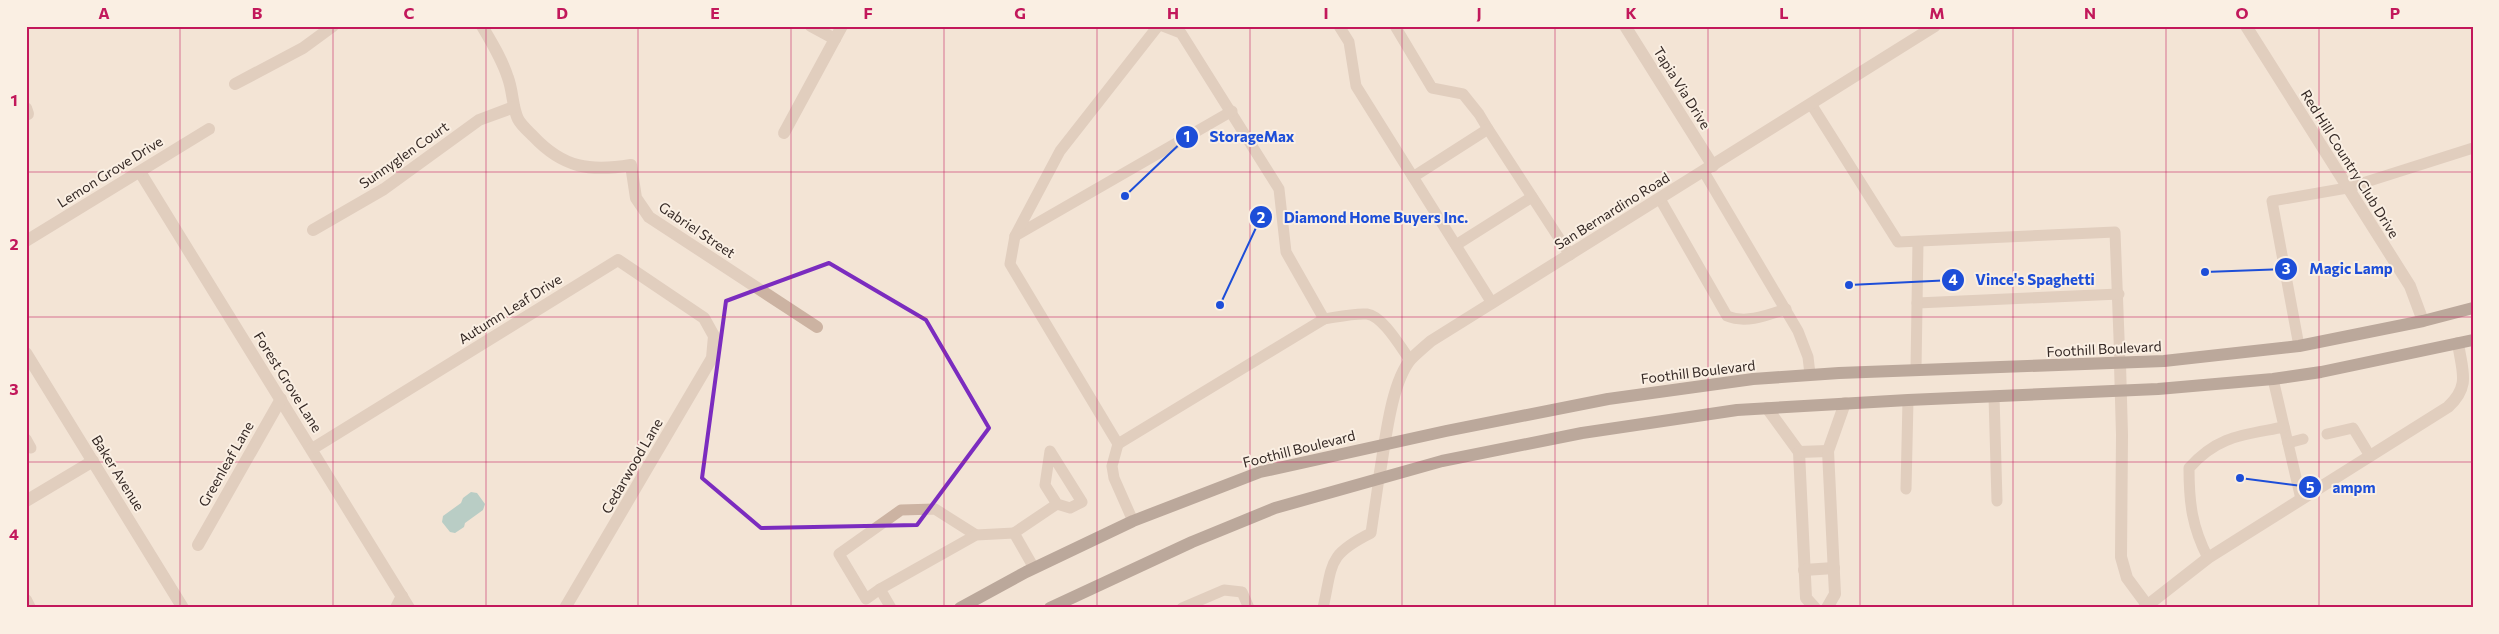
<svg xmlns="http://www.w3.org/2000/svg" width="2499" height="634" viewBox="0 0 2499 634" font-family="Commissioner,sans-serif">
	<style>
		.water { fill: #73b2b2 }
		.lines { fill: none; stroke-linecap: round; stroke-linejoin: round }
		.service { stroke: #ccb3a2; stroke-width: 11 }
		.minor { stroke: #ccb3a2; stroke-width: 12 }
		.tertiary { stroke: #ccb3a2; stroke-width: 12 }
		.primary { stroke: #795f54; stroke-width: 12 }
		.marked { fill: none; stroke: #7b2cbf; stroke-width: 4; stroke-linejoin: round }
		.grid { fill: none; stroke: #c2185b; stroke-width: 1; stroke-opacity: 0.55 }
		.labels { text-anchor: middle; stroke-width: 4; stroke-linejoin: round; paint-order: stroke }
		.street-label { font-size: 14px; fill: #352925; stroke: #faefe3 }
		.leader { fill: none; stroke: #1d4ed8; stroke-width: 2 }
		.callout-dot { fill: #1d4ed8; stroke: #faefe3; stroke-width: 2 }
		.mark-label { font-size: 15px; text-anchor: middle; font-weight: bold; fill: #fff }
		.callout-label { font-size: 15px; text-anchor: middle; font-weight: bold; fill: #1d4ed8; stroke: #faefe3; stroke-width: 4; stroke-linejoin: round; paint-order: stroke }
		.neatline { fill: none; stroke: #c2185b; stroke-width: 2 }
		.grid-label { font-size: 16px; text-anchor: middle; font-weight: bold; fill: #c2185b }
	</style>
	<rect width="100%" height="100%" fill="#f3e4d6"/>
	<!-- water -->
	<path class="water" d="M 471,492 L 477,493 L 485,504 L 483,510 L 465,523 L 464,527 L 455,533 L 450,532 L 442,522 L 443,516 L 461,503 L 463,498 Z"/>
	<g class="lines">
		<!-- service -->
		<g class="service">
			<path d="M 1163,26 L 1181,33 L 1279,189 L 1286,252 L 1324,319 C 1337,317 1354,313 1367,314 C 1383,316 1401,348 1410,360"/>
			<path d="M 1339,26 L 1349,42 L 1356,86 L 1413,177"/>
			<path d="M 1395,26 L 1432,88 L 1463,94 L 1479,114 L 1488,129"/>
			<path d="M 1811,104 L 1898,242 L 2115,232 L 2120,364"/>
			<path d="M 1704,172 L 1798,331 L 1808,357 L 1810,374"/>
			<path d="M 1660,199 L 1727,316 C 1746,324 1768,315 1786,309"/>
			<path d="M 1015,236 L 1232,111"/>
			<path d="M 1456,245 L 1532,197"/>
			<path d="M 1492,303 L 1413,177 L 1488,129 L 1570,255"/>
			<path d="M 1917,303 L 2119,294"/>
			<path d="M 2299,346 L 2272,201 L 2347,188 L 2473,148"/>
			<path d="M 1916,370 L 1918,242"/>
			<path d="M 2273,379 L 2301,499"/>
			<path d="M 1994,396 L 1997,501"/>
			<path d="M 2327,434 L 2353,428 L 2370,456"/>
			<path d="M 26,439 L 31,448"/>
			<path d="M 2288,443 L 2303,439"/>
			<path d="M 1118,444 L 1324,319"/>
			<path d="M 1906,489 L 1908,400"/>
			<path d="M 1133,521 L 1114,478 L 1112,466 L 1118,444 L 1010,264 L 1015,236 L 1060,151 L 1158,26"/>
			<path d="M 1014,533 L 1057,504 L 1070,508 L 1082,502 L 1050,451 L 1045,485 L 1057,504"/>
			<path d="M 2208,558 C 2192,527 2189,503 2189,468 C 2218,435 2244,435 2284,427"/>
			<path d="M 880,589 L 866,599 L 839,554 L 901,510 L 935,509 L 976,535"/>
			<path d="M 891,608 L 880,589 L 976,535 L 1014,533 L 1034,568"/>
			<path d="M 1182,608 L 1224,590 L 1242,592 L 1249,608"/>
			<path d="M 1323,608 C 1333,563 1327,555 1371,533 L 1379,478"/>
		</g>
		<!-- minor -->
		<g class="minor">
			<path d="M 482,26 C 492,43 502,59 508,78 C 513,91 512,106 518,119 C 521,125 528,131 533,136 C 563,168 590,172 631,165 L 636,198 L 649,217 L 817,327"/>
			<path d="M 811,26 L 835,39"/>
			<path d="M 1625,26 L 1713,166"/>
			<path d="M 2246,26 L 2410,286 L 2423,321"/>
			<path d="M 235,84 L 303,48 L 333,26"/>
			<path d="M 26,108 L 28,114"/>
			<path d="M 784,133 L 842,26"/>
			<path d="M 140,172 L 409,608"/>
			<path d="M 313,230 L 384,189 L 479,120 L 514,107"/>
			<path d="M 26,241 L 209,129"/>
			<path d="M 2120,364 L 2122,435 L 2121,557 L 2127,578 L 2147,605"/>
			<path d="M 1767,408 L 1799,452 L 1806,598 L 1815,608"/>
			<path d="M 312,449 L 618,260 L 704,318 L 714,336 L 712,358 L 565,608"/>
			<path d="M 1799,452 L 1828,451"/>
			<path d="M 26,501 L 93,461"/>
			<path d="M 198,545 L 281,399"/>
			<path d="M 1804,570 L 1834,568"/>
			<path d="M 26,600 L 30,608"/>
			<path d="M 396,608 L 402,596"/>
			<path d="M 1827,608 L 1835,594 L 1828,451 L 1845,403"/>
		</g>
		<!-- tertiary -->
		<g class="tertiary">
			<path d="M 26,353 L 183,608"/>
			<path d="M 1379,478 C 1385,446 1390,384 1411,359 C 1417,353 1424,347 1431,341 L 1935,26"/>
			<path d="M 2144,608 L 2208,558 L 2448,407 C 2471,386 2462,371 2458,343"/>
		</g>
		<!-- primary -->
		<g class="primary">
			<path d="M 960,608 L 1026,572 L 1133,521 L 1260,472 L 1446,431 L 1608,399 L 1753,379 L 1839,373 L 2164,361 L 2299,346 L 2423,321 L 2473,308"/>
			<path d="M 1050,608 L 1192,542 L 1275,508 L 1442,461 L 1582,433 L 1737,410 L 1908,400 L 2158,389 L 2273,379 L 2321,372 L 2473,340"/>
		</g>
	</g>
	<!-- marked area -->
	<path d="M0 0H2499V634H0ZM 829,263 L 926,320 L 989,428 L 917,525 L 761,528 L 702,478 L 726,301 Z" fill="#f3e4d6" fill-opacity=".55" fill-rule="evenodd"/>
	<path class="marked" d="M 829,263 L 926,320 L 989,428 L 917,525 L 761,528 L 702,478 L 726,301 Z"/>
	<!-- grid -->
	<path class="grid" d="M 180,26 L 180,608M 333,26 L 333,608M 486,26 L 486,608M 638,26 L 638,608M 791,26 L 791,608M 944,26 L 944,608M 1097,26 L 1097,608M 1250,26 L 1250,608M 1402,26 L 1402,608M 1555,26 L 1555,608M 1708,26 L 1708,608M 1860,26 L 1860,608M 2013,26 L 2013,608M 2166,26 L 2166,608M 2319,26 L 2319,608M 26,172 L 2473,172M 26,317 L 2473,317M 26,462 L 2473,462"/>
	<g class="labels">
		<!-- street labels -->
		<g class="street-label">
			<text transform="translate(1682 88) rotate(58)" y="5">Tapia Via Drive</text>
			<text transform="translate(404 155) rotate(-35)" y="5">Sunnyglen Court</text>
			<text transform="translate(2350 164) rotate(58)" y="5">Red Hill Country Club Drive</text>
			<text transform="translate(110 172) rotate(-32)" y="5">Lemon Grove Drive</text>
			<text transform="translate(1612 211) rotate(-32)" y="5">San Bernardino Road</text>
			<text transform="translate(697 230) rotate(34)" y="5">Gabriel Street</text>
			<text transform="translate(510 309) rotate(-32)" y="5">Autumn Leaf Drive</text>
			<text transform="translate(2104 349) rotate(-3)" y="5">Foothill Boulevard</text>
			<text transform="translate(1698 372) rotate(-7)" y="5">Foothill Boulevard</text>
			<text transform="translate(288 382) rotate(58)" y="5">Forest Grove Lane</text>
			<text transform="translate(1299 449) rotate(-14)" y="5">Foothill Boulevard</text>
			<text transform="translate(226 464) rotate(-60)" y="5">Greenleaf Lane</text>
			<text transform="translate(632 466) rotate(-60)" y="5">Cedarwood Lane</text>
			<text transform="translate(118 473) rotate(58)" y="5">Baker Avenue</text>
		</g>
	</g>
	<!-- callouts -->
	<path class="leader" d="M1125 196L1187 137M1220 305L1261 217M2205 272L2286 269M1849 285L1953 280M2240 478L2310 487"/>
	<g class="callout-dot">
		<circle cx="1125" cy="196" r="5"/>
		<circle cx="1220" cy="305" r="5"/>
		<circle cx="2205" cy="272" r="5"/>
		<circle cx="1849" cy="285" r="5"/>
		<circle cx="2240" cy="478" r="5"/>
		<circle cx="1187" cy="137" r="12"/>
		<circle cx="1261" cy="217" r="12"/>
		<circle cx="2286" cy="269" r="12"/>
		<circle cx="1953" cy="280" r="12"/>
		<circle cx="2310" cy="487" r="12"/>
	</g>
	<g class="mark-label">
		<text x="1187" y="142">1</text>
		<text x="1261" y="223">2</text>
		<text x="2286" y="274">3</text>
		<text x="1953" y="285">4</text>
		<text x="2310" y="493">5</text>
	</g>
	<g class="callout-label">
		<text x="1252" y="142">StorageMax</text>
		<text x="1376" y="223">Diamond Home Buyers Inc.</text>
		<text x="2351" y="274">Magic Lamp</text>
		<text x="2035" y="285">Vince's Spaghetti</text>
		<text x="2354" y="493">ampm</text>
	</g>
	<!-- border -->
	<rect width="2499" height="634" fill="none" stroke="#faefe3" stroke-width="55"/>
	<rect x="28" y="28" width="2444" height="578" class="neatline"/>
	<g class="grid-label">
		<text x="104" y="19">A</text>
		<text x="257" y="19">B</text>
		<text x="409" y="19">C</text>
		<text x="562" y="19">D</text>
		<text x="715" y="19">E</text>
		<text x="868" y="19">F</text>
		<text x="1020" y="19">G</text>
		<text x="1173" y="19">H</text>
		<text x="1326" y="19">I</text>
		<text x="1479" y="19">J</text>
		<text x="1631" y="19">K</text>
		<text x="1784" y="19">L</text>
		<text x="1937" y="19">M</text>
		<text x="2090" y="19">N</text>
		<text x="2242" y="19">O</text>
		<text x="2395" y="19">P</text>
		<text x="14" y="106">1</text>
		<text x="14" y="250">2</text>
		<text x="14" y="395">3</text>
		<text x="14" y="540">4</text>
	</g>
</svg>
